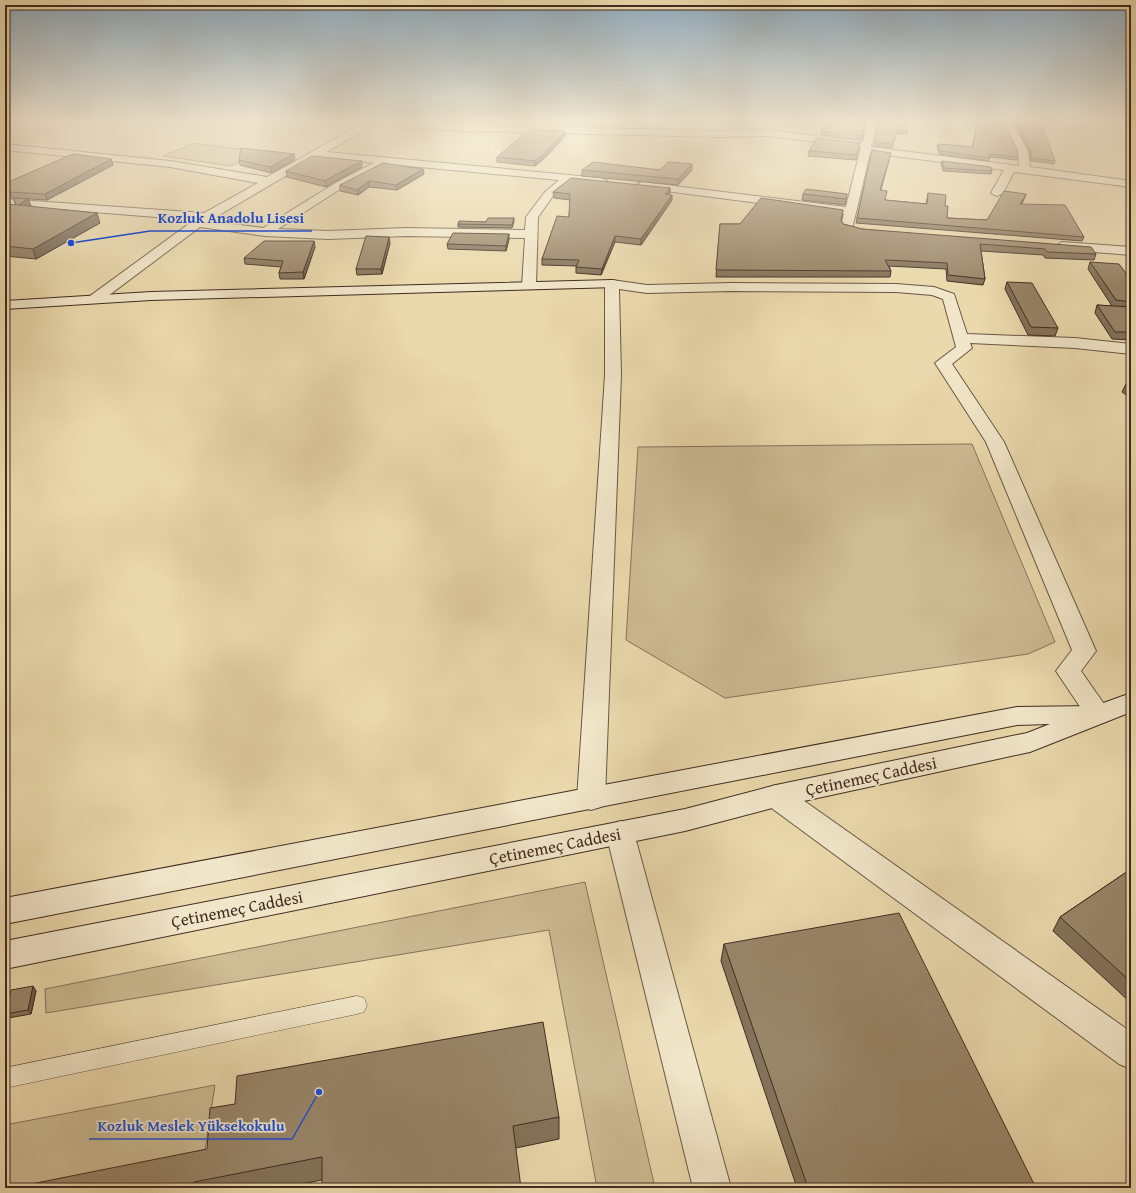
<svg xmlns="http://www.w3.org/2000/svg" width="1136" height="1193" viewBox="0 0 1136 1193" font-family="'Gentium Book Plus',serif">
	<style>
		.green { fill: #cdbc94; stroke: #86745a }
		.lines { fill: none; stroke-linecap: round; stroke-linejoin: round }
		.lane-casing { stroke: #6a5744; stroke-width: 1 }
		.street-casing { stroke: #6a5744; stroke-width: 2 }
		.secondary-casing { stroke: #402c21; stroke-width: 2 }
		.lane { fill: #f1e6c9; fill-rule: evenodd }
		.street { fill: #f1e6c9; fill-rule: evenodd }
		.secondary { fill: #f1e6c9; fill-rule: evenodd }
		.wall { fill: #83735a; stroke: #402c21 }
		.shaded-wall { fill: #6a5e4a; stroke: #402c21 }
		.building { fill: #988669; stroke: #402c21 }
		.labels { text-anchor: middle; stroke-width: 3.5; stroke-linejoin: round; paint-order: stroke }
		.near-street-label { font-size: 17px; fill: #402c21; stroke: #f1e6c9 }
		.leader { fill: none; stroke: #1d4ed8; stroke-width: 1.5 }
		.callout-dot { fill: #1d4ed8; stroke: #f1e6c9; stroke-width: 1.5 }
		.callout-label { font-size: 15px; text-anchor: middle; font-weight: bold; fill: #1d4ed8; stroke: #f1e6c9; stroke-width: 3.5; stroke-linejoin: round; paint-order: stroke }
	</style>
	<rect width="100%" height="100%" fill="#ead9ac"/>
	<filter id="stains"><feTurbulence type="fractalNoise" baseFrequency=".005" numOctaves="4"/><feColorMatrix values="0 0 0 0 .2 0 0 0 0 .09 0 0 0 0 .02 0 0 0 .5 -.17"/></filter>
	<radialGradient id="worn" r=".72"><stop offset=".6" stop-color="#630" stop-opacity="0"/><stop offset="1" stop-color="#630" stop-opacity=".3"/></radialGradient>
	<!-- green -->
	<g class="green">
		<path d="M 194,143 L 260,152 L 231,166 L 163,156 Z"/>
		<path d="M 972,444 L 1055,642 L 1028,654 L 725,698 L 626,640 L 638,447 Z"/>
		<path d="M 585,882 L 655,1188 L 597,1188 L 549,930 L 46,1013 L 45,989 Z"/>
		<path d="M 215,1085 L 205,1150 L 38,1188 L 5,1188 L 5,1125 Z"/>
	</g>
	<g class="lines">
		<defs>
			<path id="lane" d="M 357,996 L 364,998 L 367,1005 L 364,1012 L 357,1014 L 5,1088 L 5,1068 Z"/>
			<g id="street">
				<path d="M 370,119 L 464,125 L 719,131 L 768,130 L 863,142 L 866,128 L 865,119 L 875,119 L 876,128 L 871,147 L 1019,166 L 1018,152 L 1001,119 L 1011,119 L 1028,152 L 1030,167 L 1131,181 L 1131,187 L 1014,172 L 1003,193 L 997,196 L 991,193 L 1004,170 L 870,153 L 853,225 L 847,229 L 841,225 L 844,214 L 642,188 L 636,185 L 642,182 L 846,207 L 861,147 L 768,136 L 719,137 L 464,131 L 408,128 L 377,123 L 327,152 L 601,178 L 607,181 L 601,184 L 571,182 L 553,196 L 538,217 L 536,286 L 534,289 L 524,289 L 522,286 L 525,238 L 406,236 L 328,239 L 265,236 L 200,227 L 100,302 L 90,302 L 88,299 L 90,296 L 194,220 L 5,205 L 5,199 L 204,213 L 258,183 L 170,167 L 5,150 L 5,144 L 170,161 L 267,177 ZM 318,157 L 374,163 L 337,182 L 263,228 L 209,221 ZM 388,164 L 559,180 L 545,192 L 526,217 L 525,230 L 406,228 L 328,231 L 278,229 L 345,186 Z"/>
				<path d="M 1062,242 L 1131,247 L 1131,255 L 1057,249 L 1056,246 Z"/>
				<path d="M 612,280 L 647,285 L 731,283 L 896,284 L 934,287 L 954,294 L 967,334 L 1075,338 L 1131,344 L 1131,354 L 1075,348 L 970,343 L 972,348 L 952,364 L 1004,442 L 1096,651 L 1081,671 L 1111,714 L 1107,720 L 1098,723 L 1089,720 L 1056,671 L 1072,650 L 986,442 L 935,363 L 956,347 L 943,299 L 932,295 L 896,292 L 731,291 L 647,293 L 619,289 L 621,375 L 605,799 L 601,807 L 591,810 L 581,807 L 577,799 L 605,375 L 605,284 L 607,281 Z"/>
				<path d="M 776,785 L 786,788 L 1131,1032 L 1131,1069 L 1119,1064 L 766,804 L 762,796 L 766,788 Z"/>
				<path d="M 620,821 L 630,825 L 634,833 L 731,1188 L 693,1188 L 606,833 L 610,825 Z"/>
			</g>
			<g id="secondary">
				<path d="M 612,280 L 617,281 L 619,284 L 617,287 L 151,300 L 5,309 L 5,301 L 151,292 Z"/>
				<path d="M 1131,693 L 1131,712 L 1030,752 L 776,807 L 685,831 L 5,969 L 5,941 L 685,809 L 776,785 L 1027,733 L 1050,724 L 1017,725 L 5,924 L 5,898 L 1017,707 L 1095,706 Z"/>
			</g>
		</defs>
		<!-- lane casing -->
		<use href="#lane" class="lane-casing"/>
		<!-- street casing -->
		<use href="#street" class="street-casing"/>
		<!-- secondary casing -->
		<use href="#secondary" class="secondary-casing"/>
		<!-- lane -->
		<use href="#lane" class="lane"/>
		<!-- street -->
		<use href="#street" class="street"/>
		<!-- secondary -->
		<use href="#secondary" class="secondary"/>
	</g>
	<!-- wall -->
	<g class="wall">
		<path d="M 865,119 L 862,140 L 821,135 L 821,131 Z"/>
		<path d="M 877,119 L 906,119 L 907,131 L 907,134 L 896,134 L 892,148 L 874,146 L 877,128 Z"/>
		<path d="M 975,119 L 1002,119 L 1018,157 L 1017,160 L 990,157 L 989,161 L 939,154 L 937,147 L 938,144 L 972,147 L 977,123 Z"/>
		<path d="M 1012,119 L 1039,119 L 1055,161 L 1054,164 L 1031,161 L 1029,151 Z"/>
		<path d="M 565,131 L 565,136 L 545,158 L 535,166 L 497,162 L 497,157 Z"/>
		<path d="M 860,143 L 856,160 L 808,156 L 809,151 Z"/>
		<path d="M 872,150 L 890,157 L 881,190 L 885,200 L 926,204 L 928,193 L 945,206 L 947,218 L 987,220 L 1026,194 L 1022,204 L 1084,237 L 1082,241 L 856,223 Z"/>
		<path d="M 111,159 L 113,165 L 47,200 L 12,198 L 6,183 Z"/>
		<path d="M 239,160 L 295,160 L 271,173 L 240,165 Z"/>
		<path d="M 942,161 L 992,171 L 991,174 L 943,171 L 941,164 Z"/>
		<path d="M 362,167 L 336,181 L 326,187 L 287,177 L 286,171 Z"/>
		<path d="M 423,169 L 424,174 L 397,190 L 369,187 L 358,195 L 340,191 L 340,185 Z"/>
		<path d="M 582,170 L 692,170 L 678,185 L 582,176 Z"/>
		<path d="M 670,188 L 670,193 L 669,194 L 672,200 L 641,245 L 615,242 L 601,275 L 576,273 L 576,266 L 542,265 L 542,259 L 569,217 L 570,200 L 554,198 L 553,192 Z"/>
		<path d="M 803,194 L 847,194 L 845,205 L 802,200 Z"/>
		<path d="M 13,198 L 28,199 L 31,206 L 100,223 L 36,259 L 5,256 L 5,204 L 16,205 Z"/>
		<path d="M 843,210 L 841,220 L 843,224 L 862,229 L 1096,254 L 1094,260 L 1045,258 L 1043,255 L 981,251 L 985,279 L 983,285 L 947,281 L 946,269 L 889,266 L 891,271 L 890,277 L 716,277 L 720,224 L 740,224 Z"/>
		<path d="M 514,218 L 514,222 L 512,228 L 458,227 L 458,224 L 486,222 Z"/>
		<path d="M 509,239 L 506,251 L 448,249 L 447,244 Z"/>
		<path d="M 390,243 L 382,274 L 357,275 L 356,269 Z"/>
		<path d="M 315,247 L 304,279 L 280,279 L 279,273 L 281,267 L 245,264 L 244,258 Z"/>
		<path d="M 1090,262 L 1131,280 L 1131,340 L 1112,339 L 1095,313 L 1097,305 L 1112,306 L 1088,269 Z"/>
		<path d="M 1007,282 L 1058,328 L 1055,336 L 1028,335 L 1005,289 Z"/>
		<path d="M 1131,383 L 1131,398 L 1122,392 L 1126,384 Z"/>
		<path d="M 1131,869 L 1131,1003 L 1053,931 L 1060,917 Z"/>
		<path d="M 724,944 L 1036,1188 L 797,1188 L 721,961 Z"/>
		<path d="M 36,991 L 31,1014 L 8,1018 L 5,1014 Z"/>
		<path d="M 559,1117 L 559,1139 L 516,1148 L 322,1180 L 281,1188 L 11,1188 Z"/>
	</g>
	<!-- shaded-wall -->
	<g class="shaded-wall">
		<path d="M 565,131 L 565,136 L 545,158 L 535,166 L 535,161 Z"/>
		<path d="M 294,154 L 295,160 L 271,173 L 270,167 Z"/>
		<path d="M 111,159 L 113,165 L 47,200 L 45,194 Z"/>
		<path d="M 362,161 L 362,167 L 336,181 L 326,187 L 325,181 L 335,175 Z"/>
		<path d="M 692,164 L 692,170 L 678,185 L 678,179 Z"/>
		<path d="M 423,169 L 424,174 L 397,190 L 396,185 Z"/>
		<path d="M 369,181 L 369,187 L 358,195 L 357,190 Z"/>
		<path d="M 670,188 L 670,193 L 664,200 L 665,194 Z"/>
		<path d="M 1026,194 L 1024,199 L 1019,209 L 1020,204 Z"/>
		<path d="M 672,195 L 672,200 L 641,245 L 641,239 Z"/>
		<path d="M 28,199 L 32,209 L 18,205 Z"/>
		<path d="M 97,213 L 100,223 L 36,259 L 33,249 Z"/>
		<path d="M 509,234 L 509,239 L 506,251 L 506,246 Z"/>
		<path d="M 615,236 L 615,242 L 601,275 L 602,269 Z"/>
		<path d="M 389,237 L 390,243 L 382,274 L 381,269 Z"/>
		<path d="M 314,241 L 315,247 L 304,279 L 303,272 Z"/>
		<path d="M 33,986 L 36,991 L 31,1014 L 28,1010 Z"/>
		<path d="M 194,1182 L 198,1188 L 194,1188 Z"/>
	</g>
	<!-- building -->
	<g class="building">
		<path d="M 828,119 L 865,119 L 863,136 L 821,131 Z"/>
		<path d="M 878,119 L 906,119 L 907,131 L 897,130 L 893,144 L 875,142 L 878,125 Z"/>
		<path d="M 977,119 L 1002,119 L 1017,150 L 1018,157 L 989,154 L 990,158 L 940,151 L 938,144 L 973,147 L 977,121 Z"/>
		<path d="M 1014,119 L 1039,119 L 1055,161 L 1032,158 L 1030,148 Z"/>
		<path d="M 530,129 L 565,131 L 545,153 L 535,161 L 497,157 Z"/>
		<path d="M 817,138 L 860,143 L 857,155 L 809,151 Z"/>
		<path d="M 241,148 L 294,154 L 270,167 L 239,160 Z"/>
		<path d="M 872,150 L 891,153 L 880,190 L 887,191 L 885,200 L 927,204 L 928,193 L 946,195 L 945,206 L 948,206 L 947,218 L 987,220 L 1004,191 L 1026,194 L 1020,204 L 1065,205 L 1084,237 L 857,218 Z"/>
		<path d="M 73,154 L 111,159 L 45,194 L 10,192 L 6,183 Z"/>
		<path d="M 312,156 L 362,161 L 335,175 L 325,181 L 286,171 Z"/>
		<path d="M 942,161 L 991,167 L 992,171 L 944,168 Z"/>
		<path d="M 593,162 L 660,170 L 668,162 L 692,164 L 678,179 L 582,170 Z"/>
		<path d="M 383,163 L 423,169 L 396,185 L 369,181 L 357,190 L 340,185 Z"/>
		<path d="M 571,178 L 670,188 L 665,194 L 672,195 L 641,239 L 615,236 L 602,269 L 576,267 L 579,260 L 542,259 L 557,216 L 569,217 L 570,194 L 553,192 Z"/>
		<path d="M 806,189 L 847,194 L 846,199 L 803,194 Z"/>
		<path d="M 13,198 L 28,199 L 18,205 L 97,213 L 33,249 L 5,246 L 5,204 L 17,205 Z"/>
		<path d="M 761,198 L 843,210 L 841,220 L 843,224 L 862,229 L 1091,247 L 1096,254 L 1047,252 L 1045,249 L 980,244 L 985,279 L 948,275 L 947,263 L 885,260 L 891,271 L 716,270 L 720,224 L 740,224 Z"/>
		<path d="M 488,218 L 514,218 L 512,225 L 458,224 L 459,221 L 486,222 Z"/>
		<path d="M 453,233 L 509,234 L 506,246 L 447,244 Z"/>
		<path d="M 366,236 L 389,237 L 381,269 L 356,269 Z"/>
		<path d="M 264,241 L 314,241 L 303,272 L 279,273 L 283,261 L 244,258 Z"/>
		<path d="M 1090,262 L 1119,264 L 1131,280 L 1131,302 L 1116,300 Z"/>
		<path d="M 1007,282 L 1032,283 L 1058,328 L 1031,327 Z"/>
		<path d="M 1097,305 L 1131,307 L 1131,332 L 1115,332 Z"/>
		<path d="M 1131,383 L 1131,388 L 1126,384 Z"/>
		<path d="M 1131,869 L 1131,982 L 1060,917 Z"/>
		<path d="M 899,913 L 1036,1188 L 808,1188 L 724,944 Z"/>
		<path d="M 33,986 L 28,1010 L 5,1014 L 11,990 Z"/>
		<path d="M 543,1022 L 559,1117 L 513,1126 L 521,1188 L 322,1188 L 322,1157 L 194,1182 L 194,1188 L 11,1188 L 207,1149 L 210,1108 L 235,1104 L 237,1076 Z"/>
	</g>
	<!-- sky -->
	<linearGradient id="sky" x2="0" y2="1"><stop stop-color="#91abbd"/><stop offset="0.42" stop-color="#f6eeda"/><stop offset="1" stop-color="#f6eeda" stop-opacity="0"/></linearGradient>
	<rect width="1136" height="286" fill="url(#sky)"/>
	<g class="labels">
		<!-- near-street labels -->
		<g class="near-street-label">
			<text transform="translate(871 776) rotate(-12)" y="6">Çetinemeç Caddesi</text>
			<text transform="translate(555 846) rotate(-11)" y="6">Çetinemeç Caddesi</text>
			<text transform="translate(237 909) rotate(-11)" y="6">Çetinemeç Caddesi</text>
		</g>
	</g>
	<!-- callouts -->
	<path class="leader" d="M71 243L150 231H312M319 1092L292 1139H89"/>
	<g class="callout-dot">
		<circle cx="71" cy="243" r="4"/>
		<circle cx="319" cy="1092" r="4"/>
	</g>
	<g class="callout-label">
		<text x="231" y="223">Kozluk Anadolu Lisesi</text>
		<text x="191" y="1131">Kozluk Meslek Yüksekokulu</text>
	</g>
	<!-- margin -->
	<rect width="1136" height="1193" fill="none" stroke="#ead9ac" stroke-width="20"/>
	<rect x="6" y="6" width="1124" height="1181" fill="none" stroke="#402c21" stroke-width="2"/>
	<rect x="10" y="10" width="1116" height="1173" fill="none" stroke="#402c21"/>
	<rect width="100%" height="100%" filter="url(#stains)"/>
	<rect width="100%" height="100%" fill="url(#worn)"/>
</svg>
